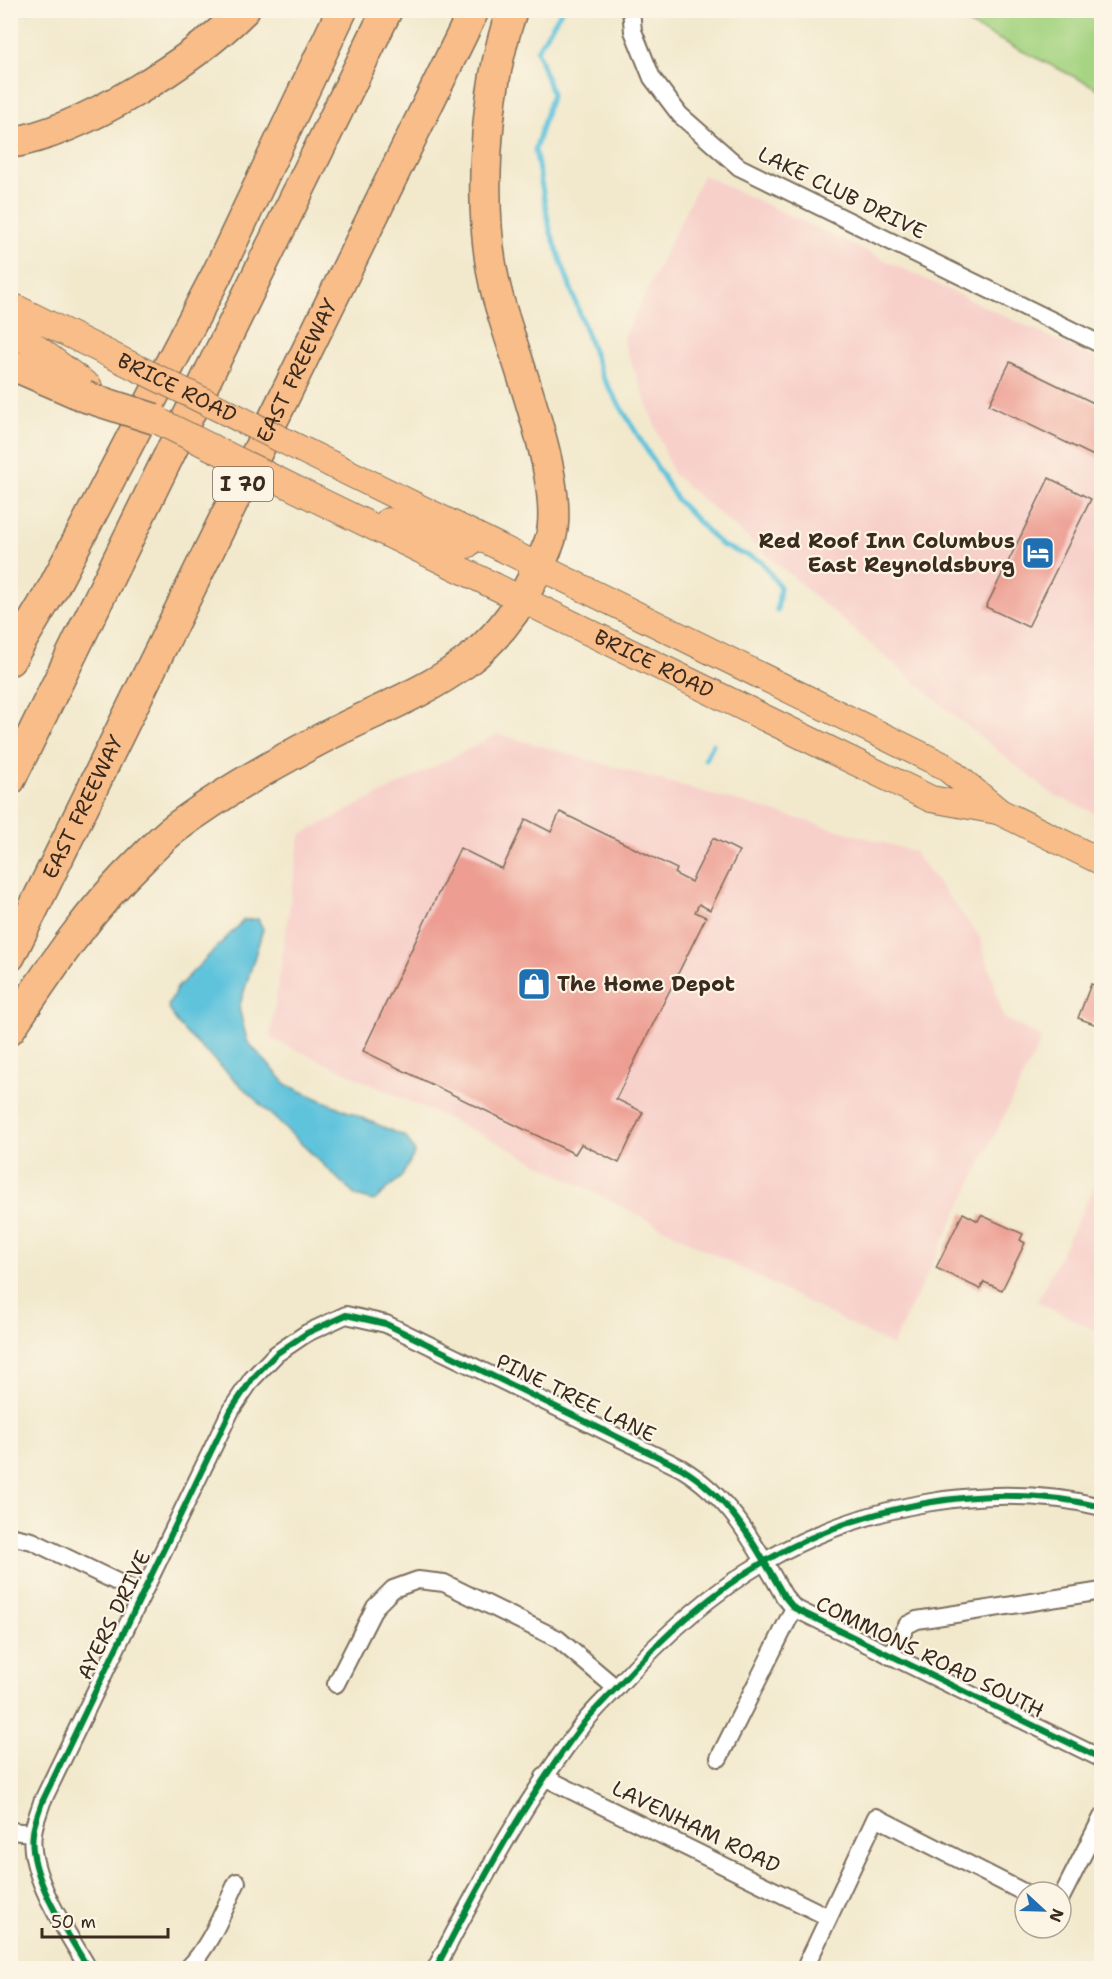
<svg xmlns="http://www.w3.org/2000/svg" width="1112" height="1979" viewBox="0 0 1112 1979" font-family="'Shantell Sans',sans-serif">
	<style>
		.built { fill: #f7d0ca }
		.green { fill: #a6d482; stroke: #707f50; stroke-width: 1.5 }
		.water { fill: #5ec3dc; stroke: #4c767d; stroke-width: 1.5 }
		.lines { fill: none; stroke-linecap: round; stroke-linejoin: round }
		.stream { stroke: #5ec3dc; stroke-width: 5 }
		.building { fill: #ed9d92 }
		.minor-casing { stroke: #7b6d5b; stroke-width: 20 }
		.primary-casing { stroke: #7b6d5b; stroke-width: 28 }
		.motorway-casing { stroke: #7b6d5b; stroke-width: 33 }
		.minor { stroke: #fff; stroke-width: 16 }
		.primary { stroke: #f8bd88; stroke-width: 26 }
		.motorway { stroke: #f8bd88; stroke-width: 30 }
		.primary-bridge-casing { stroke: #7b6d5b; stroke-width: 28; stroke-linecap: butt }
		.motorway-bridge-casing { stroke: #7b6d5b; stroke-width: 33; stroke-linecap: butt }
		.primary-bridge { stroke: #f8bd88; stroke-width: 26 }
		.motorway-bridge { stroke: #f8bd88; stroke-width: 30 }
		.cycleway-casing { stroke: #fcf5e5; stroke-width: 10 }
		.cycleway { stroke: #00873e; stroke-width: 6 }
		.labels { text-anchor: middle; stroke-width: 4.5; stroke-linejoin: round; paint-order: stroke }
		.shield { fill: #fcf5e5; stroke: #75675a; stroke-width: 1.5 }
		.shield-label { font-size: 20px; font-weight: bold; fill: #3b2a1e }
		.street-label { font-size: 21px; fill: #3b2a1e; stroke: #fcf5e5 }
		.poi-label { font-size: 21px; font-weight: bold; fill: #3b2a1e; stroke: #fcf5e5; text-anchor: end }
	</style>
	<rect width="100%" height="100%" fill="#fcf5e5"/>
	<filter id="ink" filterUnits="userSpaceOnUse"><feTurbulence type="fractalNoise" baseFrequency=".0167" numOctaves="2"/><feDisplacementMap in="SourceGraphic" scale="12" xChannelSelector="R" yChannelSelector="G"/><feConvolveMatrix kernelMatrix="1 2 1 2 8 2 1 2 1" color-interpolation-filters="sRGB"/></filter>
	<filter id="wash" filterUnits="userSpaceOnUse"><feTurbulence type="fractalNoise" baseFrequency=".008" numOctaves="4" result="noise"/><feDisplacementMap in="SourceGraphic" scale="24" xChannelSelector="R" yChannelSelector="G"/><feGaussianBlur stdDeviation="1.35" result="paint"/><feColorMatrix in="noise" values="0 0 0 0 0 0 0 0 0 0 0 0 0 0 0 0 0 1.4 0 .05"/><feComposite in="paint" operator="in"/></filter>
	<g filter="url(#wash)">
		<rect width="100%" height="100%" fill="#f2e9cd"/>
		<!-- built -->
		<g class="built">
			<path d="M 703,175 L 1101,361 L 1101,816 L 1052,794 L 953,715 L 673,474 L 623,340 Z"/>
			<path d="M 498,734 L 913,851 L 980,937 L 1004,1018 L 1042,1038 L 892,1346 L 481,1134 L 270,1038 L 300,835 Z"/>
			<path d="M 1101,1173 L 1101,1333 L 1037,1302 Z"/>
		</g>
		<!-- green -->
		<path class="green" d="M 942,11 L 1101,11 L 1101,90 Z"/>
		<!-- water -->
		<path class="water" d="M 258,919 L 263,929 L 239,1008 L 247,1041 L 287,1085 L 406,1137 L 415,1152 L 402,1176 L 374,1201 L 356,1196 L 188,1035 L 177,1023 L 168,1006 L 177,988 L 244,920 Z"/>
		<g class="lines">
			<!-- stream -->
			<g class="stream">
				<path d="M 562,10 L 537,50 L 552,94 L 535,150 L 550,230 L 602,376 L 677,500 L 721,545 L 761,561 L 780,587 L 777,611"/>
				<path d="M 10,11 L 29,10"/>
				<path d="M 705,760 L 713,744"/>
			</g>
		</g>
		<g id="blocks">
			<!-- building -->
			<g class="building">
				<path d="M 1010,362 L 1102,407 L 1102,460 L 989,405 Z"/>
				<path d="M 1049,478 L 1091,499 L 1028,627 L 986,607 Z"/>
				<path d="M 560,812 L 677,869 L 675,874 L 691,882 L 713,838 L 739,851 L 710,910 L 699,904 L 695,912 L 706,917 L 616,1099 L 643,1112 L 619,1163 L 581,1144 L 575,1154 L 363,1051 L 460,848 L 502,869 L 526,819 L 551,832 Z"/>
				<path d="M 1091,984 L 1102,988 L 1102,1027 L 1078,1018 Z"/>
				<path d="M 963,1213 L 978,1221 L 981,1215 L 1023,1234 L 1020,1240 L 1025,1243 L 1002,1290 L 984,1282 L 980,1289 L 936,1268 Z"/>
			</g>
		</g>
	</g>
	<g filter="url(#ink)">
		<use href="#blocks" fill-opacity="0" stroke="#7b6d5b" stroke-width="1.5"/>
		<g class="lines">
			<defs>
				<g id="minor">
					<path d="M 631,10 L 633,31 L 652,78 L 680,115 L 739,167 L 1102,345"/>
					<path d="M 10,1536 L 32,1541 L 142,1594"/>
					<path d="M 890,1656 L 907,1625 L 917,1620 L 1102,1591"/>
					<path d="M 336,1684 L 375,1607 L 393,1589 L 418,1580 L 444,1583 L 558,1639 L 616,1688"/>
					<path d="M 719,1758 L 794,1608"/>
					<path d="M 544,1777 L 828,1917"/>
					<path d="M 10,1831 L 33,1833"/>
					<path d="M 1061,1898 L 1102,1817"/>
					<path d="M 88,1968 C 68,1933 27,1875 33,1833 C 34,1823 39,1812 42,1802 L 231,1410 L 252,1379 L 276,1354 L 307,1333 L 346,1315 L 386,1324 L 681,1468 C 732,1499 755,1545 784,1596 L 794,1608 L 1102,1759"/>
					<path d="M 188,1968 C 211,1945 223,1911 237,1882"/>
					<path d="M 436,1968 C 480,1883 525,1800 583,1724 C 593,1711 606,1699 617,1687 C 659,1640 709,1594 765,1561 C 864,1504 990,1480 1102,1507"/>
					<path d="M 805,1968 L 876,1817 L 1025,1893"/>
				</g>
				<g id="primary">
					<path d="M 10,305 L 109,354"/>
					<path d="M 10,328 L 89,387"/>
					<path d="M 333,465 L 944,766 L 1000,812 L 1102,862"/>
					<path id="s1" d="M 316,499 L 931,799 L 997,811"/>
					<path d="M 388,521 L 467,545"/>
				</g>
				<g id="motorway">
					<path d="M 10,143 C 83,131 192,62 244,10"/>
					<path d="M 10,364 L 86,397"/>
					<path d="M 10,660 L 53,588 L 217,274 L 342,10"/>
					<path d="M 10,780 L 387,10"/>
					<path id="s2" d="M 10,956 L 474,10"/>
					<path d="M 10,1029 C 50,969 89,910 141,860 C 151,850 162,838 174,829 C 218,796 268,767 317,741 C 405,694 487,677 533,578 C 539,565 547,551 551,537 C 565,481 514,357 498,298 C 476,216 484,90 512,10"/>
				</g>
			</defs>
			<!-- minor casing -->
			<use href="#minor" class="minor-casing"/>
			<!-- primary casing -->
			<use href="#primary" class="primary-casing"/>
			<!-- motorway casing -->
			<use href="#motorway" class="motorway-casing"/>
			<!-- minor -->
			<use href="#minor" class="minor"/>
			<!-- primary -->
			<use href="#primary" class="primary"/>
			<!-- motorway -->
			<use href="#motorway" class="motorway"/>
			<defs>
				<g id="primary-bridge">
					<path id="s3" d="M 109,354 L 333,465"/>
					<path d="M 138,411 L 316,499"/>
				</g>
				<path id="motorway-bridge" d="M 86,397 L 155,419"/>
			</defs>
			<!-- primary-bridge casing -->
			<use href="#primary-bridge" class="primary-bridge-casing"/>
			<!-- motorway-bridge casing -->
			<use href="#motorway-bridge" class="motorway-bridge-casing"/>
			<!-- primary-bridge -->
			<use href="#primary-bridge" class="primary-bridge"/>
			<!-- motorway-bridge -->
			<use href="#motorway-bridge" class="motorway-bridge"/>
			<defs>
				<g id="cycleway">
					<path d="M 88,1968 C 68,1933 27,1875 33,1833 C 34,1823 39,1812 42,1802 L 231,1410 L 252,1379 L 276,1354 L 307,1333 L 346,1315 L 386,1324 L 681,1468 C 732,1499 755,1545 784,1596 L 794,1608 L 1102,1759"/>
					<path d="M 436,1968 C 480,1883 525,1800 583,1724 C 593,1711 606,1699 617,1687 C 659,1640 709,1594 765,1561 C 864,1504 990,1480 1102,1507"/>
				</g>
			</defs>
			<!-- cycleway casing -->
			<use href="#cycleway" class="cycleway-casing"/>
			<!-- cycleway -->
			<use href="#cycleway" class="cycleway"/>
		</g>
	</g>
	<!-- icons -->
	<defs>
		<symbol id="hotel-square" viewBox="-11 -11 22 22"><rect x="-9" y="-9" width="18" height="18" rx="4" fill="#1f6fb2" stroke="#fcf5e5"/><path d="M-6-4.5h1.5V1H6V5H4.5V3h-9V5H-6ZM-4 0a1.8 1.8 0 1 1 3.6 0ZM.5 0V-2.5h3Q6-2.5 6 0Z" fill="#fff"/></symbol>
		<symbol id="shop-square" viewBox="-11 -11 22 22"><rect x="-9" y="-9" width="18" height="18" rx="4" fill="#1f6fb2" stroke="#fcf5e5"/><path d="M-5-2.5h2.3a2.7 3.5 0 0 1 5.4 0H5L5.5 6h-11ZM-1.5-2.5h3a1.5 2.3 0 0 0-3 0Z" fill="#fff"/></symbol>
	</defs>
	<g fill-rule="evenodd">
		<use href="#hotel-square" x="1019" y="534" width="38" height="38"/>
		<use href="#shop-square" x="515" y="965" width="38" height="38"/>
	</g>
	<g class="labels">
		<!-- shield labels -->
		<rect class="shield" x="213" y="467" width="60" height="34" rx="4.5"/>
		<g class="shield-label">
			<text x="243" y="491">I 70</text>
		</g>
		<!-- street labels -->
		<g class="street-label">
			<text transform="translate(842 193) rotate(26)" y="7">LAKE CLUB DRIVE</text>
			<text dy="7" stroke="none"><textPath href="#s2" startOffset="652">EAST FREEWAY</textPath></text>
			<text dy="7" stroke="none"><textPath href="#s3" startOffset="76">BRICE ROAD</textPath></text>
			<text dy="7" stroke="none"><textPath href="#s1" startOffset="376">BRICE ROAD</textPath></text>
			<text dy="7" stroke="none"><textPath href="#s2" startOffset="166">EAST FREEWAY</textPath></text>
			<text transform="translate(576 1398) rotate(26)" y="7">PINE TREE LANE</text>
			<text transform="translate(114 1615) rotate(-64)" y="7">AYERS DRIVE</text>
			<text transform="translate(930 1657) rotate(26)" y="7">COMMONS ROAD SOUTH</text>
			<text transform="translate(696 1827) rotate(26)" y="7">LAVENHAM ROAD</text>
		</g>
		<!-- poi labels -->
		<g class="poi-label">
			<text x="1015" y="548">Red Roof Inn Columbus<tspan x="1015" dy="24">East Reynoldsburg</tspan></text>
			<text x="557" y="991" text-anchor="start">The Home Depot</text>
		</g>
	</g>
	<!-- margin -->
	<rect width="1112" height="1979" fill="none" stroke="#fcf5e5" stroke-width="36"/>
	<!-- north arrow -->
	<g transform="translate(1043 1910) rotate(112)"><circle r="28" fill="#fcf5e5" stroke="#afa495" stroke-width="1.5"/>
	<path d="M0-4.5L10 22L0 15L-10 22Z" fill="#1f6fb2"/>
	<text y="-9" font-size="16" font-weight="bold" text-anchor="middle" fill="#3b2a1e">N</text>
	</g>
	<!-- scale -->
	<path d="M42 1928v9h126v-9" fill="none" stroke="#3b2a1e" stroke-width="3"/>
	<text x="51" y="1928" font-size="18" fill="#3b2a1e" stroke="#fcf5e5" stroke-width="4.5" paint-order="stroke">50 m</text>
</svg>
